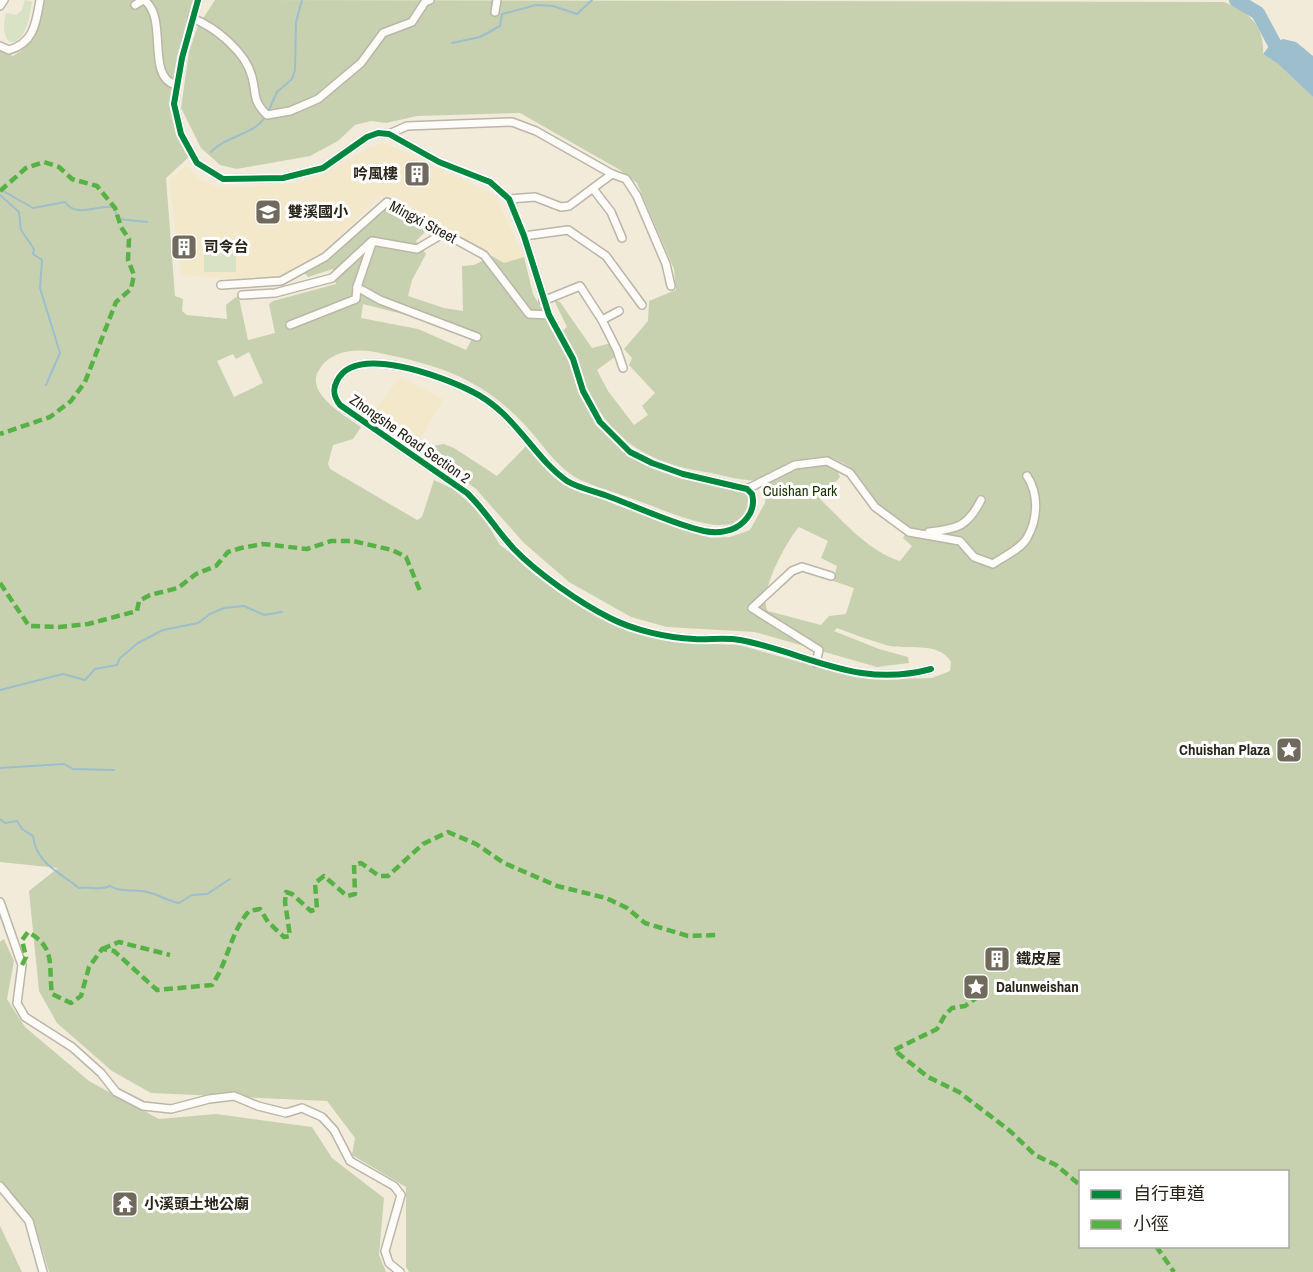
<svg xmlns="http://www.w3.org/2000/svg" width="1313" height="1272" viewBox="0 0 1313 1272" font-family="'Archivo Narrow','Noto Sans TC',sans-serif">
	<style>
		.built { fill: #f4e8ca }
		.green { fill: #dae2c6 }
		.forest { fill: #c7d1b0; fill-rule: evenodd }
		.water { fill: #9dbecd }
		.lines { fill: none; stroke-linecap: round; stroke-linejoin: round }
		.stream { stroke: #9dbecd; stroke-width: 2 }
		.river { stroke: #9dbecd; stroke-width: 14 }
		.street-casing { stroke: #bbb6a8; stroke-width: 10 }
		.street { stroke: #fdfcf9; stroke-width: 7 }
		.quiet { stroke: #56b245; stroke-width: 4.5; stroke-dasharray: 9 4.5; stroke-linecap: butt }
		.cycleway-casing { stroke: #fff; stroke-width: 10 }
		.cycleway { stroke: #00873e; stroke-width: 6 }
		.labels { text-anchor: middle; stroke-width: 6; stroke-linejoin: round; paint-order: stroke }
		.poi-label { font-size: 15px; font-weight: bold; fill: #2a2519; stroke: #fff; text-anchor: start }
		.street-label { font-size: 15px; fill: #2a2519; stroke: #fff }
		.park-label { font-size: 15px; fill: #1b3100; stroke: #fff }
	</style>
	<rect width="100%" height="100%" fill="#f2ebda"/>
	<!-- built -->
	<g class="built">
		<path d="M 385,143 L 481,188 L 496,197 L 524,257 L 504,263 L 396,197 L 381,195 L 326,250 L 282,275 L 240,279 L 181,275 L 169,181 L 186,165 L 200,180 L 221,188 L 295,183 L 320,176 L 368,148 Z"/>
		<path d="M 400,377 L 443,399 L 421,438 L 389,421 L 385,428 L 371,416 Z"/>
	</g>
	<!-- green -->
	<g class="green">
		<path d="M 25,0 L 32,2 C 30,12 29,26 23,34 C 9,55 0,33 6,13 L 16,15 L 22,10 Z"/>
		<rect x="204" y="253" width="32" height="19"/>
	</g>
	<!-- forest -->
	<g class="forest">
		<path d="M 43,0 L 193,0 C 179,52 163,107 189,157 L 166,178 L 175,296 L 183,299 L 182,311 L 187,315 L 227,319 L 226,305 L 236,297 L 239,298 L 248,340 L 275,333 L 269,304 L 273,301 L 336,284 L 333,269 L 308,277 L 305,273 L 333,254 L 389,205 L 428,229 L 416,241 L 426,254 L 412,280 L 408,296 L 444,308 L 463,311 L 462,266 L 474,265 L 492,256 L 504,263 L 524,257 L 533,294 L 569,357 L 583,398 L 598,424 L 613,440 L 631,456 L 744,491 L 750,500 C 747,510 742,521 731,524 C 722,526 712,525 704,523 C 679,518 654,506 630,498 C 612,491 591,486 575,477 C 555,465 540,441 524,424 C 480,378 441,366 380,353 C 360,348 331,349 319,370 C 304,393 346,416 361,427 L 353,439 L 333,445 L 328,464 L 330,469 L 417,520 L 422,517 L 434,480 L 453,489 L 481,513 L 500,545 L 554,586 L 611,623 L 691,643 L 739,645 L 846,675 L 890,679 L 932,678 L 950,671 L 951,662 C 939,640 905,651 886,645 C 869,640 853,634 837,628 L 834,631 L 879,649 L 908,657 L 909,663 L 877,667 L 755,632 L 667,627 L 631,617 L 569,582 L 524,543 L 475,488 L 385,428 L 389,421 L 432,446 L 444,444 L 454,448 L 497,476 L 528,444 L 553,472 L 572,488 L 711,538 L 730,537 L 750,530 L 765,503 L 767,482 C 788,471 817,454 838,472 L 840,477 L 820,499 C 844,522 868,551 900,561 L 912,546 L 903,538 L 909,528 C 901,522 890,517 883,509 C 865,491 860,466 833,459 C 816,454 795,461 780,469 C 775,473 767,479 760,480 C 746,482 726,476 711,473 C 615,459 595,413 560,333 L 567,327 L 554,300 L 560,302 L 592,348 L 611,343 L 616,356 L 597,370 L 608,391 L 634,425 L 648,415 L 642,406 L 655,393 L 629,365 L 632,358 L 624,349 L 648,321 L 649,301 L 676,290 L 674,269 L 637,183 L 620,170 L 520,113 L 417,116 L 386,123 L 371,121 L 355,125 L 338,141 L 310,156 L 237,169 L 220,165 L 201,148 L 181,108 L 189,52 L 197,28 L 215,0 L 1224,2 C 1248,11 1265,26 1263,54 L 1278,64 L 1313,97 L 1313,1272 L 409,1272 L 406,1267 L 406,1187 L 352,1155 L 355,1138 L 327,1101 L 151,1093 L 112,1071 L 57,1023 L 39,991 L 29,891 L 58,868 L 0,862 L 0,50 L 13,56 C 36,43 40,24 43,0 ZM 363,304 L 430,321 L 472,339 L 466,350 L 418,329 L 361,318 ZM 249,352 L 263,383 L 234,397 L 217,361 L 233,354 L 236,359 ZM 799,527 L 828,541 L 821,558 L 837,566 L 833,581 L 854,588 L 846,614 L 829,616 L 821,625 L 768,611 C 757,595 787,540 799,527 ZM 1080,1172 L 1288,1172 L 1288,1246 L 1080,1246 Z"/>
		<path d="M 4,939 L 14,961 L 7,999 L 25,1027 L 89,1081 L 159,1119 L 216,1114 L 312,1127 L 332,1158 L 384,1198 L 379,1255 L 386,1272 L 49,1272 L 37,1232 L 0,1192 L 0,942 Z"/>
		<path d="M 0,1226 L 22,1272 L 0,1272 Z"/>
	</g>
	<!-- water -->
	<path class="water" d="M 1283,39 L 1296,42 L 1313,56 L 1313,97 L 1278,64 L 1263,54 L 1270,45 Z"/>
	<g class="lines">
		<!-- stream -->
		<g class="stream">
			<path d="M 452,43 L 480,37 L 500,26 L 502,14 L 536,5 L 553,6 L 577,14 L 592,0"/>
			<path d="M 268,112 L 277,92 L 292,79 L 295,70 L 296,22 L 302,0"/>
			<path d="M 211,152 C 225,136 254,135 265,117"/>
			<path d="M 0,189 L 33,208 L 65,202 C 77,219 97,204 114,207 L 118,219 L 147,222"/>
			<path d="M 0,195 L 19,212 L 21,230 L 34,249 L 33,254 L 42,260 L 40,288 L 60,353 L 46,385"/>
			<path d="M 0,690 L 63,674 L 85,680 L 95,669 L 117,665 L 120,658 L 138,643 L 163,630 L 198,623 L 210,614 L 224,608 L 244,606 L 264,615 L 282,612"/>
			<path d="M 0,768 L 64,764 L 73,769 L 114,770"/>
			<path d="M 0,819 L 5,823 L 17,821 L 22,829 L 33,836 C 36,864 61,873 79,888 C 91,886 99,891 110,886 C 121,893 135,889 147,892 C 158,894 167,901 179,903 L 192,895 L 207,894 L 230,879"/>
		</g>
		<!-- river -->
		<path class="river" d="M 1236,0 L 1258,13 L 1280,54 L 1313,77"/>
		<defs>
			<g id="street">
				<path d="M 144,0 C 169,18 145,77 176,85"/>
				<path d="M 198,0 L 182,58 L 174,104 L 181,134 L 197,163 L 223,179 L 283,178 L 323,168 L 367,137 L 378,133 L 389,134 L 439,162 L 490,182 L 509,199 L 524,236 L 549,315 L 573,359 L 583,391 L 600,422 L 630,452 L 652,463 L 683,474 L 747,489 L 752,494 C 756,508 748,521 735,528 C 726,532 714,533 704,531 C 673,524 640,508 610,497 C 596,491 580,489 567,481 C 532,456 515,412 471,391 C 443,377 355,343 337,381 C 332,390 334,397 340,405 L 467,493 C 485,510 497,531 514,549 C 537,573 580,603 610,618 C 633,630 668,638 694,639 C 709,640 725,637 740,640 C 808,653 857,689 931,669"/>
				<path d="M 135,5 L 143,0"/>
				<path d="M 0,6 L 4,0"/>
				<path d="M 495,12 L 497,0"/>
				<path d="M 192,18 C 215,27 246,52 252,77 C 257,96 252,100 267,115 L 290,111 L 318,99 L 361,63 L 383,33 L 412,22 L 425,2 L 430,0"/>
				<path d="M 0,46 L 9,50 C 34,43 36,23 40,0"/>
				<path d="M 389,134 L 407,126 L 512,122 L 536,131 L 612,174 L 626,179 L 637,196 L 666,264 L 671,286"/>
				<path d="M 594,190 L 611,212 L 622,238"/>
				<path d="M 509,199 L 535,197 L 561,207 L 569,206 L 612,174"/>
				<path d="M 524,236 L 568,230 L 606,256 L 642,305"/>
				<path d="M 221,285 L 281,281 L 325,257 L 387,202 L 484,255 L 529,314 L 549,315"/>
				<path d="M 357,287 L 380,300 L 477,337"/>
				<path d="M 242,295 L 275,293 L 332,278 L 372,241 L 417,249 L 444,233"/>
				<path d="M 543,301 L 580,286 L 602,320 L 619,311"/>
				<path d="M 602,320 L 617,350 L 623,368"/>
				<path d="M 290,325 L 356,299 L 357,287 L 372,243"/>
				<path d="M 747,489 L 795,465 L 827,461 L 850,473 L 875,507 L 909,532 L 960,541 L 974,557 L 993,564 C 1003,557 1021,549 1027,538 C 1038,519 1039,494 1027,476"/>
				<path d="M 929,532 C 958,529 968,526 981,500"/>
				<path d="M 816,663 L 819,650 L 752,608 L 792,571 L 802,567 L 831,576"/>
				<path d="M 0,902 L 22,965 L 17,1003 L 25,1017 L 72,1047 L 101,1073 L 116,1092 L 143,1106 L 171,1109 L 209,1099 L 234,1096 L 258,1106 L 286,1113 L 302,1108 L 322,1117 L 334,1130 L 350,1161 L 394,1186 L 401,1195 L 385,1251 L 389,1263 L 400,1272"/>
				<path d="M 0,1186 L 29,1221 L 43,1272"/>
			</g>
		</defs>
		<!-- street casing -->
		<use href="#street" class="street-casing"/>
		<!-- street -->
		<use href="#street" class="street"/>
		<!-- quiet -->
		<g class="quiet">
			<path d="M 0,191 L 26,168 L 44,162 L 59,167 L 72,179 L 97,186 L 115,208 L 121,227 L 129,239 L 128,260 L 134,275 L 131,289 L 116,302 L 85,382 L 71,401 L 50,417 L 0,434"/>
			<path d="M 0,583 L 29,626 L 59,627 L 88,624 L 137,611 L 139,601 L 150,595 L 178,588 L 196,574 L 216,566 L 228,552 L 241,548 L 263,544 L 307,549 L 331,541 L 353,541 L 392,550 L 406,557 L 420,591"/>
			<path d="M 102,949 L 119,942 L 170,955"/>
			<path d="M 22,965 L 26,957 L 22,940 L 28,932 C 57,948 48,967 52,994 L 71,1003 L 81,996 L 89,967 L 102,949 L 114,951 L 157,990 L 212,985 C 228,962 230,933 249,911 L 260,909 L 268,922 L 284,937 L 290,936 L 285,902 L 286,892 L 292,894 L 311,911 L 317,909 L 315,883 L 324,876 L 347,896 L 355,894 L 354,865 L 361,863 L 379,876 L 388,876 L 423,844 L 448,832 L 476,844 L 504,863 L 557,886 L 606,898 L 627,908 L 645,923 L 688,936 L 718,935"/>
			<path d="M 979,996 L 965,1006 L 952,1008 L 945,1015 L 937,1029 L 894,1050 L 928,1077 L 959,1092 L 1010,1131 L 1035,1155 L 1056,1165 L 1080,1185"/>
			<path d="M 1156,1246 L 1174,1272"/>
		</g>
		<defs>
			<path id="cycleway" d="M 198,0 L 182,58 L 174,104 L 181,134 L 197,163 L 223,179 L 283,178 L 323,168 L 367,137 L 378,133 L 389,134 L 439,162 L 490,182 L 509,199 L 524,236 L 549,315 L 573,359 L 583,391 L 600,422 L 630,452 L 652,463 L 683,474 L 747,489 L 752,494 C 756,508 748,521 735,528 C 726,532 714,533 704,531 C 673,524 640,508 610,497 C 596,491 580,489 567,481 C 532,456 515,412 471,391 C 443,377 355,343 337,381 C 332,390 334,397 340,405 L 467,493 C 485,510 497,531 514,549 C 537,573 580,603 610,618 C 633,630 668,638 694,639 C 709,640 725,637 740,640 C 808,653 857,689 931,669"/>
		</defs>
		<!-- cycleway casing -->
		<use href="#cycleway" class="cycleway-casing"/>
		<!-- cycleway -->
		<use href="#cycleway" class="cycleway"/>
	</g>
	<!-- icons -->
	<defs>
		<symbol id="building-square" viewBox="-11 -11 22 22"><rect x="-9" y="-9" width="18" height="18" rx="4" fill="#706a5d" stroke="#fff"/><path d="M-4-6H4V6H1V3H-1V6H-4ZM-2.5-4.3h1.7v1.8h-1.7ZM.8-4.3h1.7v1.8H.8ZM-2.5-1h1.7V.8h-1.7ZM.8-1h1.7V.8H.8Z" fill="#fff"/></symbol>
		<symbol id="school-square" viewBox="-11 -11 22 22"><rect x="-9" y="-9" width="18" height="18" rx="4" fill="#706a5d" stroke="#fff"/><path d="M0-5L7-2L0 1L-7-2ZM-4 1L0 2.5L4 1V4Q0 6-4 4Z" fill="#fff"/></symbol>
		<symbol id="sight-square" viewBox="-11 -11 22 22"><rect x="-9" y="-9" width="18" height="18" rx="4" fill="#706a5d" stroke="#fff"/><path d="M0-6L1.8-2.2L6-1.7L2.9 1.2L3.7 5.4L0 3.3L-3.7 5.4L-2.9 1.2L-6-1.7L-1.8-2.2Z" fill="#fff"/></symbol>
		<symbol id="temple-square" viewBox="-11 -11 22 22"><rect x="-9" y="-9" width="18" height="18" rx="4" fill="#706a5d" stroke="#fff"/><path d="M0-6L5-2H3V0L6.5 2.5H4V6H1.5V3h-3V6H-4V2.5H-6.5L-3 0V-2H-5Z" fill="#fff"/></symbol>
	</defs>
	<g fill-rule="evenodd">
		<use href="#building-square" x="402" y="159" width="30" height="30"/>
		<use href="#school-square" x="253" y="197" width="30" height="30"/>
		<use href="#building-square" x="169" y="232" width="30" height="30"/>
		<use href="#sight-square" x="1274" y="735" width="30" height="30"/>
		<use href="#building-square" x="982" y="944" width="30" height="30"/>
		<use href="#sight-square" x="961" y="972" width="30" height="30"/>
		<use href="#temple-square" x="110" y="1189" width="30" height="30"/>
	</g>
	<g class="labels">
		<!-- poi labels -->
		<g class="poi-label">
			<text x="398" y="179" text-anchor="end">吟風樓</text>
			<text x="288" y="217">雙溪國小</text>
			<text x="204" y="252">司令台</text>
			<text x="1270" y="755" text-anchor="end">Chuishan Plaza</text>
			<text x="1016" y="964">鐵皮屋</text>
			<text x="996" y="992">Dalunweishan</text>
			<text x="144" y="1209">小溪頭土地公廟</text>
		</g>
		<!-- street labels -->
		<g class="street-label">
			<text transform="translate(423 222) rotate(28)" y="5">Mingxi Street</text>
			<text transform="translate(410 439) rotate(35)" y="5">Zhongshe Road Section 2</text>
		</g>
		<!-- park labels -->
		<g class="park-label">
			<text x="800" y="496">Cuishan Park</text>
		</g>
	</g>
	<!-- legend -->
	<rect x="1079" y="1170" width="210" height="78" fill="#ffffff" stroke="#aaa8a3" stroke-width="1.5"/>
	<rect x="1091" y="1190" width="30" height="9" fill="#00873e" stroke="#aaa8a3" stroke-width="1.5"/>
	<text x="1133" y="1200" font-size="18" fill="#2a2519">自行車道</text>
	<rect x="1091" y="1220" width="30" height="9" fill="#56b245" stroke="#aaa8a3" stroke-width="1.5"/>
	<text x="1133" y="1230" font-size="18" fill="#2a2519">小徑</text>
</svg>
